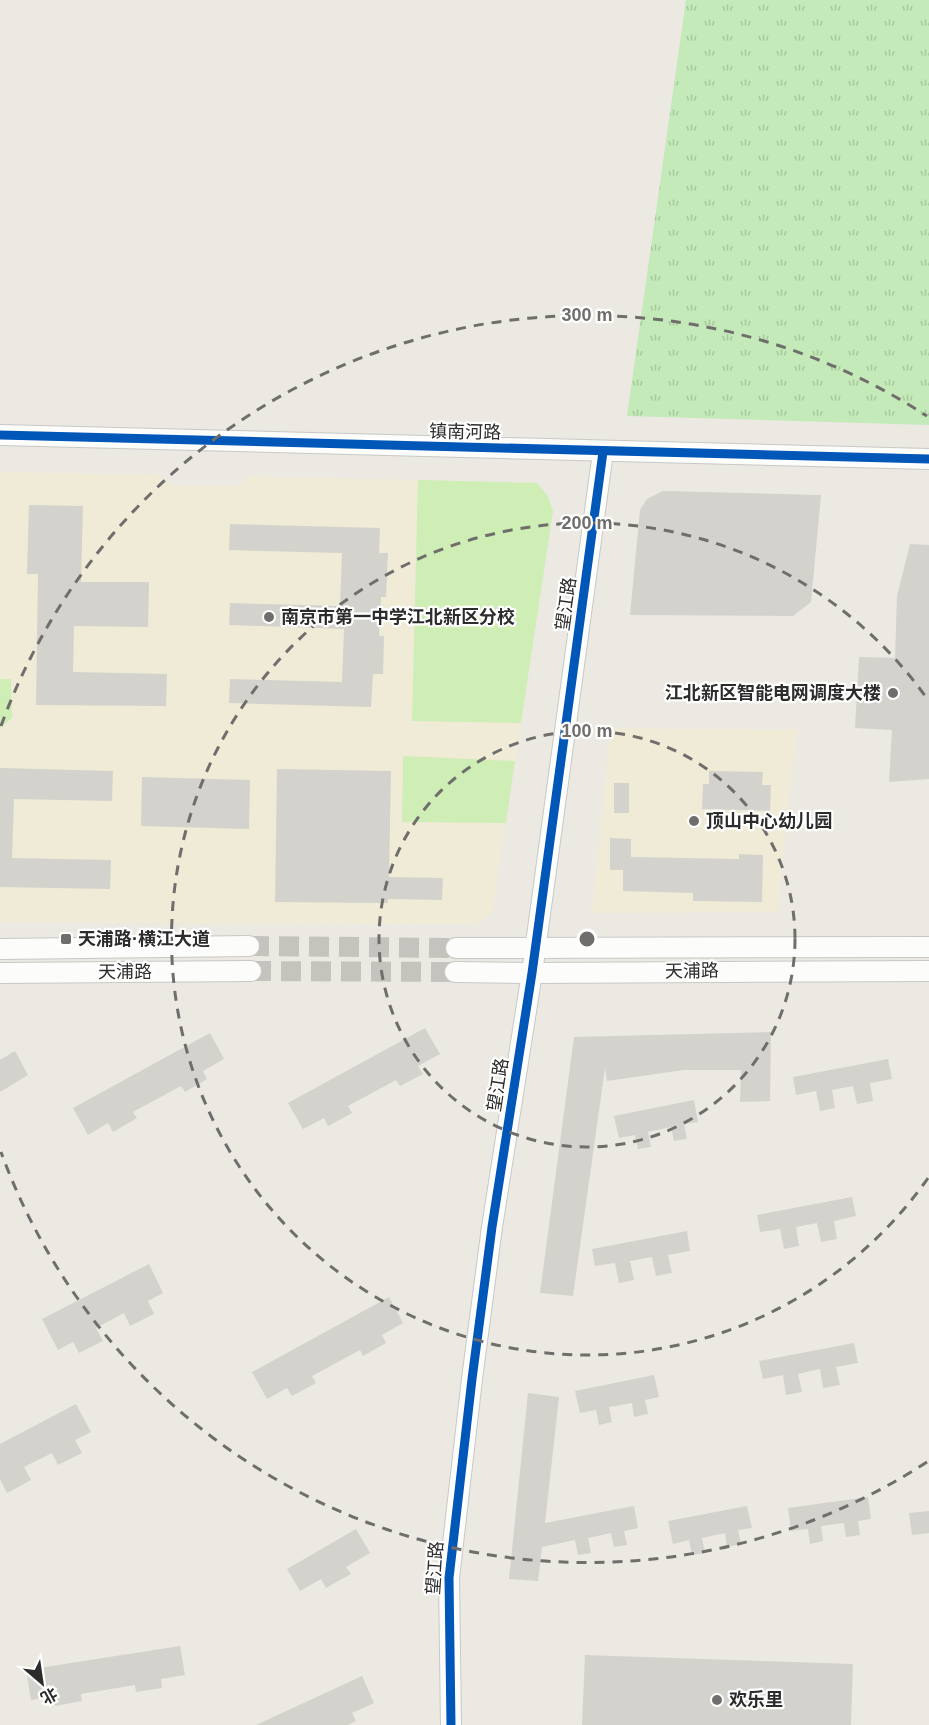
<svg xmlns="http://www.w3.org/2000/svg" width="929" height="1725" viewBox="0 0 929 1725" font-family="Arial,'Noto Sans SC',sans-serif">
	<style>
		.education { fill: #efebd6 }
		.grass { fill: url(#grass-tufts) }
		.pitch { fill: #ceeeb5 }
		.building { fill: #d3d2cd }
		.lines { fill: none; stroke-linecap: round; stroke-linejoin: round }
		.secondary-tunnel { stroke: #c5c3be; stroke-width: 20; stroke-dasharray: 20 10; stroke-linecap: butt }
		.secondary-casing { stroke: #c8c8c7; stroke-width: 22 }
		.secondary { stroke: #fcfcfb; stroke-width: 20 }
		.cycleway-casing { stroke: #fff; stroke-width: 13 }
		.cycleway { stroke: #0057b8; stroke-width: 9 }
		.ring { fill: none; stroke: #6f6e6c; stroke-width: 3; stroke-dasharray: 10 8 }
		.poi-dot { fill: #6f6e6c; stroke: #fff; stroke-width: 2 }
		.labels { text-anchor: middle; stroke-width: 4.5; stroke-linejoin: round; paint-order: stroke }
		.street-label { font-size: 18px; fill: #2c2c2c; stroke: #fff }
		.poi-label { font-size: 18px; font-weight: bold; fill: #2c2c2c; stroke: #fff; text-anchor: start }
		.centre { fill: #6f6e6c; stroke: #fff; stroke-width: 3 }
		.ring-label { font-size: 18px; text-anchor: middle; font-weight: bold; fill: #6f6e6c; stroke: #fff; stroke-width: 4.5; stroke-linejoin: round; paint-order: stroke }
	</style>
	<defs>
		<pattern id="grass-tufts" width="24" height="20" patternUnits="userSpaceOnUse" patternTransform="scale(1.5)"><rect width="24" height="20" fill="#c3eab8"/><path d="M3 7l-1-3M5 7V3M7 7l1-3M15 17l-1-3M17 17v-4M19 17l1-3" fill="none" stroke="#a8c99e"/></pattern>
	</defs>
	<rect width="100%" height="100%" fill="#ebe9e2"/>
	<!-- education -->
	<g class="education">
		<path d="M 0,472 L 160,475 L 170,485 L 239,486 L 248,476 L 537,483 L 547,495 L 553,511 L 492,914 L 476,924 L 0,923 Z"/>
		<path d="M 610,728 L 797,730 L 777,912 L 592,913 Z"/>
	</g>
	<!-- grass -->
	<path class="grass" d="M 686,0 L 929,0 L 929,425 L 627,416 Z"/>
	<!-- pitch -->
	<g class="pitch">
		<path d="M 418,480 L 537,483 L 547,495 L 553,511 L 521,723 L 412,721 Z"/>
		<path d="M 0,679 L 11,679 L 12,718 L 0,728 Z"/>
		<path d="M 403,756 L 515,761 L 506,823 L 402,822 Z"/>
	</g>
	<!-- building -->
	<g class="building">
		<path d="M 663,491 L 821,495 L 811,602 L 793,616 L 630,615 L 640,510 L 647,499 Z"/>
		<path d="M 29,505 L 83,506 L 81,582 L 149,582 L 148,627 L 74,626 L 73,672 L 167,674 L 166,706 L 36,705 L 38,574 L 27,574 Z"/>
		<path d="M 230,524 L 380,528 L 379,553 L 388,553 L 386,597 L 381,597 L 379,636 L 384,636 L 383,674 L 373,674 L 371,707 L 229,703 L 230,679 L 342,682 L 344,629 L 229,625 L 230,603 L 340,606 L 342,553 L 229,550 Z"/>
		<path d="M 910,544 L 929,545 L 929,779 L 889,782 L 892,730 L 855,728 L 859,657 L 895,658 L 897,596 Z"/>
		<path d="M 0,768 L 113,771 L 112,801 L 14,799 L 12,858 L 111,860 L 110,889 L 0,887 Z"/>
		<path d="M 277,769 L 391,771 L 389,877 L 443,878 L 442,900 L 388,899 L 388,903 L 275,902 Z"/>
		<path d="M 709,771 L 763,772 L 762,785 L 771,785 L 770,811 L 702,809 L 703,784 L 709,784 Z"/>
		<path d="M 142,777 L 250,780 L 249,829 L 141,826 Z"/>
		<rect x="614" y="783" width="15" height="30"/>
		<path d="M 610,838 L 631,839 L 631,857 L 739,859 L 739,854 L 763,855 L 762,902 L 693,901 L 693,893 L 623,891 L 623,870 L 610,870 Z"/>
		<path d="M 425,1028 L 440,1054 L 418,1066 L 423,1074 L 400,1086 L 396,1080 L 348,1106 L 352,1113 L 328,1126 L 324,1118 L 303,1129 L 288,1103 Z"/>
		<path d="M 771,1032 L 770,1101 L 740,1102 L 741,1070 L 684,1070 L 607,1081 L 605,1068 L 573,1296 L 540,1293 L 574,1037 Z"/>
		<path d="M 210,1033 L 224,1059 L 203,1071 L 207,1079 L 185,1092 L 181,1086 L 133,1112 L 137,1118 L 113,1132 L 108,1123 L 88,1135 L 73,1108 Z"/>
		<path d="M 15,1051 L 28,1075 L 0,1092 L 0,1060 Z"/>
		<path d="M 888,1059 L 892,1079 L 870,1083 L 873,1101 L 857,1104 L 853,1086 L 832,1090 L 835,1108 L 820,1111 L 816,1091 L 796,1095 L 793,1077 Z"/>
		<path d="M 694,1100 L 698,1122 L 684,1124 L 687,1139 L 674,1141 L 671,1127 L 648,1132 L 651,1147 L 638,1149 L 635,1135 L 619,1138 L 614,1116 Z"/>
		<path d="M 852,1197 L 856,1216 L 834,1221 L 837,1239 L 821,1242 L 817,1223 L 796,1227 L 799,1246 L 784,1249 L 780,1229 L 760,1232 L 757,1215 Z"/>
		<path d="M 687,1231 L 690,1251 L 668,1255 L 672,1273 L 656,1276 L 652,1257 L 630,1261 L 634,1280 L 619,1283 L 615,1263 L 595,1266 L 592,1249 Z"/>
		<path d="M 149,1264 L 163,1293 L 148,1301 L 154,1314 L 130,1326 L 124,1313 L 96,1328 L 103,1341 L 79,1353 L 73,1342 L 58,1350 L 42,1319 Z"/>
		<path d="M 389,1297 L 403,1323 L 382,1335 L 386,1343 L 363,1356 L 360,1350 L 312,1376 L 316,1383 L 292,1396 L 287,1388 L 267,1399 L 252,1372 Z"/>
		<path d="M 854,1343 L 858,1363 L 836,1367 L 840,1385 L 823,1388 L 820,1369 L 798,1374 L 802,1392 L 786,1395 L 783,1375 L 763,1379 L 759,1361 Z"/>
		<path d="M 654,1375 L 659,1397 L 645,1400 L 648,1414 L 634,1417 L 632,1403 L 609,1407 L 612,1422 L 599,1425 L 596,1410 L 580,1413 L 575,1391 Z"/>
		<path d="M 528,1393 L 559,1397 L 545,1523 L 634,1506 L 638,1528 L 624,1531 L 627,1545 L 614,1547 L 611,1533 L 588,1538 L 591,1553 L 578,1555 L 575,1540 L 542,1547 L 538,1581 L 509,1579 Z"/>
		<path d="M 76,1404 L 91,1432 L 75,1440 L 82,1453 L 58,1465 L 52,1453 L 24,1467 L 31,1480 L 7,1493 L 0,1479 L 0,1444 Z"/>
		<path d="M 868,1497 L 871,1519 L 858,1521 L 860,1535 L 846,1537 L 844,1523 L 821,1526 L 823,1541 L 810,1544 L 808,1529 L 791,1531 L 788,1508 Z"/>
		<path d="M 747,1506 L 752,1528 L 738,1530 L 741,1544 L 727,1547 L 725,1533 L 702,1538 L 705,1553 L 692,1555 L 689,1540 L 673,1544 L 668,1521 Z"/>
		<path d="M 929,1511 L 929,1533 L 912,1535 L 909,1513 Z"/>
		<path d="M 356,1529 L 370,1553 L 346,1567 L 351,1574 L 326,1588 L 321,1579 L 300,1591 L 287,1569 Z"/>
		<path d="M 180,1646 L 185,1675 L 161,1679 L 162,1688 L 136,1692 L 135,1685 L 81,1694 L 82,1701 L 55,1706 L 54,1696 L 31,1700 L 26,1670 Z"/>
		<path d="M 585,1655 L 853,1664 L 851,1725 L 582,1725 Z"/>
		<path d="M 362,1676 L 374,1703 L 352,1713 L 356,1721 L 348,1725 L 256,1725 Z"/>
	</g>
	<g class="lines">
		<!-- secondary-tunnel -->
		<g class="secondary-tunnel">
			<path d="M 249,946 L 456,948"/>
			<path d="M 251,971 L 455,972"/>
		</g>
		<defs>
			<g id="secondary">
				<path d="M 0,435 L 929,459"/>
				<path d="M 456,948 L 929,947"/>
				<path d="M 0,949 L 249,946"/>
				<path d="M 455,972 L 532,973 L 929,971"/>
				<path d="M 0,973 L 251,971"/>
				<path d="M 451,1725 L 449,1578 L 472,1379 L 492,1227 L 532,973 L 603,452"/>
			</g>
		</defs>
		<!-- secondary casing -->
		<use href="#secondary" class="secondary-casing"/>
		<!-- secondary -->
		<use href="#secondary" class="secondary"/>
		<defs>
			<g id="cycleway">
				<path d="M 0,435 L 929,459"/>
				<path d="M 451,1725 L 449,1578 L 472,1379 L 492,1227 L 532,973 L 603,452"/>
			</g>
		</defs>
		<!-- cycleway casing -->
		<use href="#cycleway" class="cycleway-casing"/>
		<!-- cycleway -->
		<use href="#cycleway" class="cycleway"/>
	</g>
	<!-- distance rings -->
	<g class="ring">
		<circle cx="587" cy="939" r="208"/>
		<path d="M928 1178A416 416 0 1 1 928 700"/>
		<path d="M927 1462A624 624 0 0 1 1 1152M1 726A624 624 0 0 1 927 416"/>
	</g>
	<!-- markers -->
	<g class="poi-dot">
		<circle cx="269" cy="617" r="6"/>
		<circle cx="893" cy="693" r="6"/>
		<circle cx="694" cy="821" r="6"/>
		<rect x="60" y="933" width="12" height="12" rx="3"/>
		<circle cx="717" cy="1700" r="6"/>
	</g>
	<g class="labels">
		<!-- street labels -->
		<g class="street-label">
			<text transform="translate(465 432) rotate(1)" y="6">镇南河路</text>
			<text transform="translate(566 604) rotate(-82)" y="6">望江路</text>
			<text transform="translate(692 971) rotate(-1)" y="6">天浦路</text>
			<text x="125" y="978">天浦路</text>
			<text transform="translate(498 1085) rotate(-81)" y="6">望江路</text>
			<text transform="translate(435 1568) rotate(-86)" y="6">望江路</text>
		</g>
		<!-- poi labels -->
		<g class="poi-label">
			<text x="281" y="623">南京市第一中学江北新区分校</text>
			<text x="881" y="699" text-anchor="end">江北新区智能电网调度大楼</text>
			<text x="706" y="827">顶山中心幼儿园</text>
			<text x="78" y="945">天浦路·横江大道</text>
			<text x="729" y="1706">欢乐里</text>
		</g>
	</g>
	<circle cx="587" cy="939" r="9" class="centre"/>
	<g class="ring-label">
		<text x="587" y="321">300 m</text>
		<text x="587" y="529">200 m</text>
		<text x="587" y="737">100 m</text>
	</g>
	<!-- north arrow -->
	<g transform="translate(42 1683) rotate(151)" stroke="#ffffff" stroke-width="4.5" paint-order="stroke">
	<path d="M0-4.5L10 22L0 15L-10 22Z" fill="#2c2c2c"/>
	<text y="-9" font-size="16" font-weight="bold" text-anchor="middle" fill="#2c2c2c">北</text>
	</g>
</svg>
